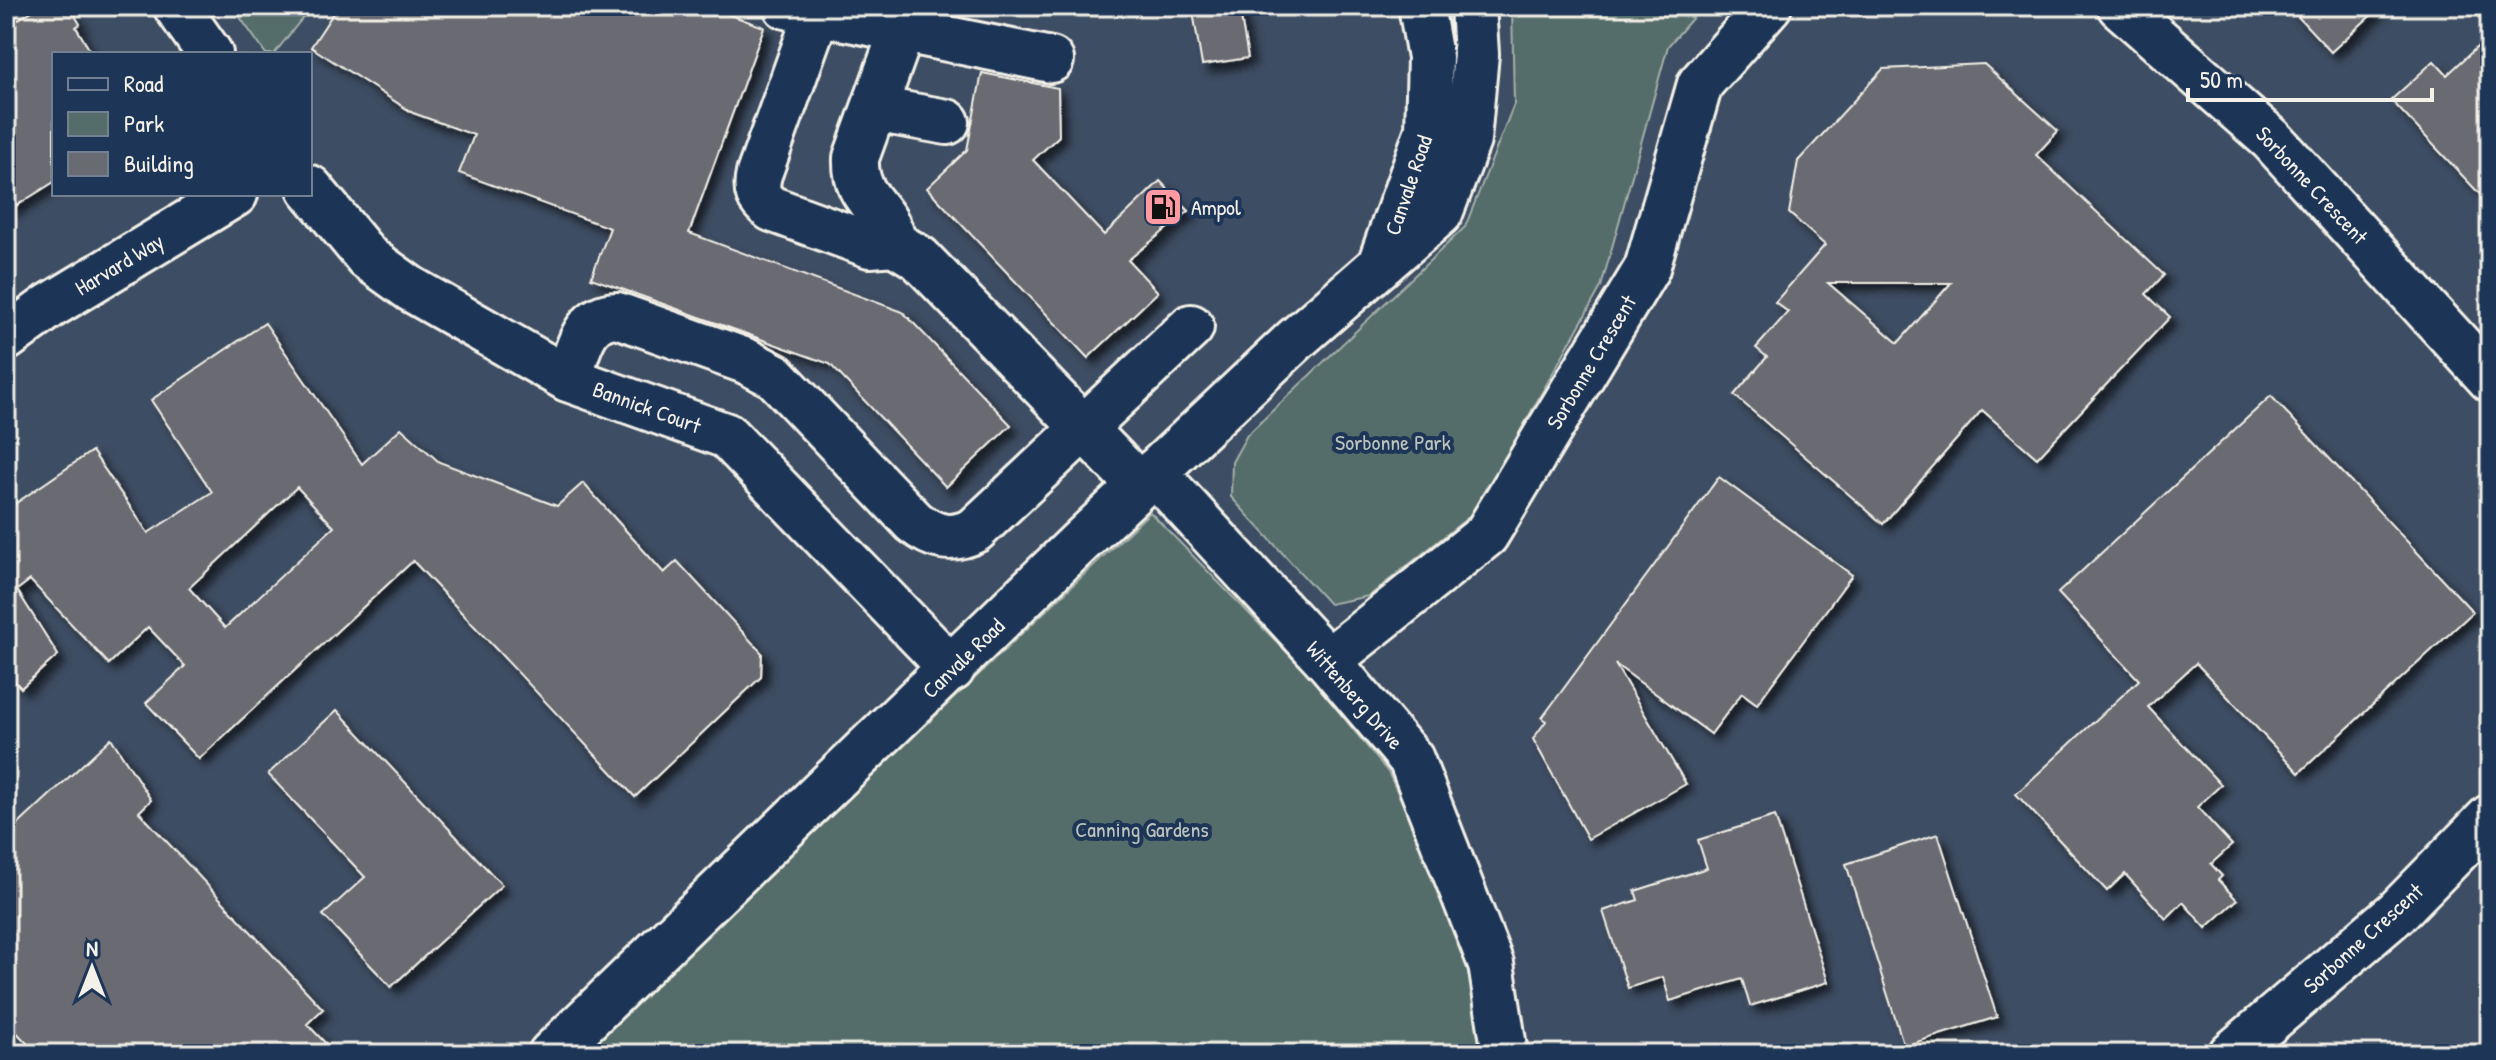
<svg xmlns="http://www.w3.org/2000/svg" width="2496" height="1060" viewBox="0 0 2496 1060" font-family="'Patrick Hand',sans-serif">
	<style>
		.built { fill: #3e4d63; fill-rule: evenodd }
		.green { fill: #556d6a; stroke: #a4afa9; stroke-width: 2 }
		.building { fill: #696b72; stroke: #f4f1e8; stroke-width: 2; fill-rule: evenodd; filter: url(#shadow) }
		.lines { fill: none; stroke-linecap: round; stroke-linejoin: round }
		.minor-casing { stroke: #f4f1e8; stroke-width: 50 }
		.minor { stroke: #1d3557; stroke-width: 44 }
		.labels { text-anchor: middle; stroke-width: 8; stroke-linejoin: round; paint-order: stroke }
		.street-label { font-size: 22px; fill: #f4f1e8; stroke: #1d3557 }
		.poi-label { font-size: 22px; fill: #f4f1e8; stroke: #1d3557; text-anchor: start }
		.park-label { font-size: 22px; fill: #bcc3bc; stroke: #1d3557 }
	</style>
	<defs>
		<filter id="shadow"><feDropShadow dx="7" dy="7" stdDeviation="4" flood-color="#0009"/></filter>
	</defs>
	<rect width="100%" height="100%" fill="#2c405c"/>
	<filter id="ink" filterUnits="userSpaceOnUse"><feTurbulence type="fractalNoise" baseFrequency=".0125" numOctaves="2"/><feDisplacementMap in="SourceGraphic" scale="16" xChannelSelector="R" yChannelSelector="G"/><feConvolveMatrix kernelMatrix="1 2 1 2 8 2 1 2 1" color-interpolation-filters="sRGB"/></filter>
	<g filter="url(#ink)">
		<!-- built -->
		<path class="built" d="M 6,6 L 2490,6 L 2490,1054 L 6,1054 ZM 54,54 L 310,54 L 310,194 L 54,194 Z"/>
		<!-- green -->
		<g class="green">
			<path d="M 232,6 L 312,6 L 274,54 L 266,54 Z"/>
			<path d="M 1512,6 L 1703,6 L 1668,46 L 1601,287 L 1475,512 L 1369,596 L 1329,604 L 1231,497 L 1232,462 L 1247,435 L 1465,227 L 1514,104 Z"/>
			<path d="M 1150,512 L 1309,675 L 1388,772 L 1481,966 L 1486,1054 L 579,1054 Z"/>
		</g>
		<!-- building -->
		<g class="building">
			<path d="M 40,6 L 69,6 L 80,24 L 76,27 L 92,54 L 54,54 L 54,182 L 6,212 L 6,27 Z"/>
			<path d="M 338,6 L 705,6 L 764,27 L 689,233 L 903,312 L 1011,425 L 946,487 L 830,364 L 591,278 L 610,228 L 459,173 L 474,135 L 413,113 L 311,47 Z"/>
			<path d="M 1192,6 L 1239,6 L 1248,58 L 1202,65 Z"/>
			<path d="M 2288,6 L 2381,6 L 2331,52 Z"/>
			<path d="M 2490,35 L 2490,205 L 2391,100 L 2434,61 L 2447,75 Z"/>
			<path d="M 1984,64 L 2058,131 L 2036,155 L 2164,275 L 2146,294 L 2170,317 L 2037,458 L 1982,410 L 1883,524 L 1734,395 L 1767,357 L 1756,348 L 1788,312 L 1775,302 L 1825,245 L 1789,213 L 1798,161 L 1883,69 ZM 1828,283 L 1951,283 L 1898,343 Z"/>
			<path d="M 982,73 L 1058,88 L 1059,136 L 1033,160 L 1104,235 L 1160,181 L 1189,211 L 1128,260 L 1158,292 L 1088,358 L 927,188 L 967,150 Z"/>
			<path d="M 265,323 L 362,464 L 401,428 L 439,462 L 557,506 L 583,483 L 664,573 L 677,561 L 762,653 L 761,677 L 635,797 L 413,561 L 199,759 L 146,703 L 185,666 L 148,627 L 109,664 L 30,580 L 17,590 L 58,655 L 21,688 L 6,672 L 6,510 L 92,451 L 148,533 L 212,492 L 151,400 ZM 297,487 L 334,527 L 225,628 L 189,588 Z"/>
			<path d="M 2271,396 L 2473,612 L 2299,773 L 2196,663 L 2148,707 L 2221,785 L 2197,807 L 2232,845 L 2211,864 L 2222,876 L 2218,880 L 2237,900 L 2206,928 L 2183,902 L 2166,919 L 2125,874 L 2107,891 L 2016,794 L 2139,680 L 2058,593 Z"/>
			<path d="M 1719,477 L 1852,575 L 1757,704 L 1742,693 L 1711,734 L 1615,664 L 1686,784 L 1588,839 L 1533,739 L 1546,721 L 1542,718 Z"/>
			<path d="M 337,710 L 502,885 L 391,987 L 323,915 L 365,877 L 268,774 Z"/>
			<path d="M 111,738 L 151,800 L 139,812 L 323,1009 L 307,1024 L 336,1054 L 37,1054 L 6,1021 L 6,836 Z"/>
			<path d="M 1775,816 L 1828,982 L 1750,1006 L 1742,979 L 1670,1001 L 1663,977 L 1628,988 L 1603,911 L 1638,900 L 1635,891 L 1707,868 L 1698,840 Z"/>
			<path d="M 1938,834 L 1997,1017 L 1904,1046 L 1846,864 Z"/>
		</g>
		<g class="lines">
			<defs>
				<g id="minor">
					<path d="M 176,6 L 210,54"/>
					<path d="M 786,6 L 1051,60"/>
					<path d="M 911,6 L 856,158 C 854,202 886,205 894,243 L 919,258 L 1140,486"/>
					<path d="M 2120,6 L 2271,139 L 2490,379"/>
					<path d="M 817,13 L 759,174 C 755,191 758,199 772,209 L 870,245 L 894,243"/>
					<path d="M 874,109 L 947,122"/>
					<path d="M 310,188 L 368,258 L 411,289 L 568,379 L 727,436 L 952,669"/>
					<path d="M 1381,262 L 1428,130 L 1430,57 L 1421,6"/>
					<path d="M 6,338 L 50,306 L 235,194"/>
					<path d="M 568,379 C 579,350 582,316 617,315 L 746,361 L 775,376 L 914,522 C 934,538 952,542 975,530 L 1191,327"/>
					<path d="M 1154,472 L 1328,661 L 1411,759 L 1491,964 L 1505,1054"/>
					<path d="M 1328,661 L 1486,535 L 1647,268 L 1700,84 L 1769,6"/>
					<path d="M 551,1054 L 1079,543 L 1296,339 L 1440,213 L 1468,140 L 1476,54 L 1473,6"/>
					<path d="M 2231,1054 L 2397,912 L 2490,817"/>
				</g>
			</defs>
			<!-- minor casing -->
			<use href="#minor" class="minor-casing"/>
			<!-- minor -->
			<use href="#minor" class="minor"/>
		</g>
	</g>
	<!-- icons -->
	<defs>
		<symbol id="fuel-square" viewBox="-11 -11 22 22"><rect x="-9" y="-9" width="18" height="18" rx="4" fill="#ff9aa2" stroke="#1d3557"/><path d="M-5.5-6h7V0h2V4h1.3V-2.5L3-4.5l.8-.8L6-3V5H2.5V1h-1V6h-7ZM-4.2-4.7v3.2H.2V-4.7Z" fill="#111"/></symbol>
	</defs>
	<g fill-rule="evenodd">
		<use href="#fuel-square" x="1141" y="185" width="44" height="44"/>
	</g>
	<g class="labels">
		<!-- street labels -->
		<g class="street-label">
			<text transform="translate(1408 185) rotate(-71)" y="8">Canvale Road</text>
			<text transform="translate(2312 185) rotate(47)" y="8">Sorbonne Crescent</text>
			<text transform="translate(119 264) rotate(-31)" y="8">Harvard Way</text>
			<text transform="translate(1591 362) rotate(-59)" y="8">Sorbonne Crescent</text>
			<text transform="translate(647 407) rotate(20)" y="8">Bannick Court</text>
			<text transform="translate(963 658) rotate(-44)" y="8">Canvale Road</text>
			<text transform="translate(1355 695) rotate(49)" y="8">Wittenberg Drive</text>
			<text transform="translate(2363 938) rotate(-42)" y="8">Sorbonne Crescent</text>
		</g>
		<!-- poi labels -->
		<g class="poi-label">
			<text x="1191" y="215">Ampol</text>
		</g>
		<!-- park labels -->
		<g class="park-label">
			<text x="1393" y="450">Sorbonne Park</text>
			<text x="1142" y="837">Canning Gardens</text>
		</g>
	</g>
	<!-- margin -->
	<rect width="2496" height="1060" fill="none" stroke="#1d3557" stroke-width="32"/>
	<rect x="16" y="16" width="2464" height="1028" fill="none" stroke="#f4f1e8" stroke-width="3" filter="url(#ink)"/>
	<!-- legend -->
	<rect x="52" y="52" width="260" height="144" fill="#1d3557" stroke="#738091" stroke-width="2"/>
	<rect x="68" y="78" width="40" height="12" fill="#1d3557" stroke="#738091" stroke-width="2"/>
	<text x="124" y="92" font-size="24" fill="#f4f1e8">Road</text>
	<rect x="68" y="112" width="40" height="24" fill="#556d6a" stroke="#738091" stroke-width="2"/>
	<text x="124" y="132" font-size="24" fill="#f4f1e8">Park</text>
	<rect x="68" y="152" width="40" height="24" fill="#696b72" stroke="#738091" stroke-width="2"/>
	<text x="124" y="172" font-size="24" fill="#f4f1e8">Building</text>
	<!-- north arrow -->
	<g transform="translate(92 968)" stroke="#1d3557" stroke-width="6" paint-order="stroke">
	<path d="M0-6L14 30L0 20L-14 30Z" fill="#f4f1e8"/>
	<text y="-12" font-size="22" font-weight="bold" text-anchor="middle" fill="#f4f1e8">N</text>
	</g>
	<!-- scale -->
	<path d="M2188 88v12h244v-12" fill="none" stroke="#f4f1e8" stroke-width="4"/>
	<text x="2200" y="88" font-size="24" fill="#f4f1e8" stroke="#1d3557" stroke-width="6" paint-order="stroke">50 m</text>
</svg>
